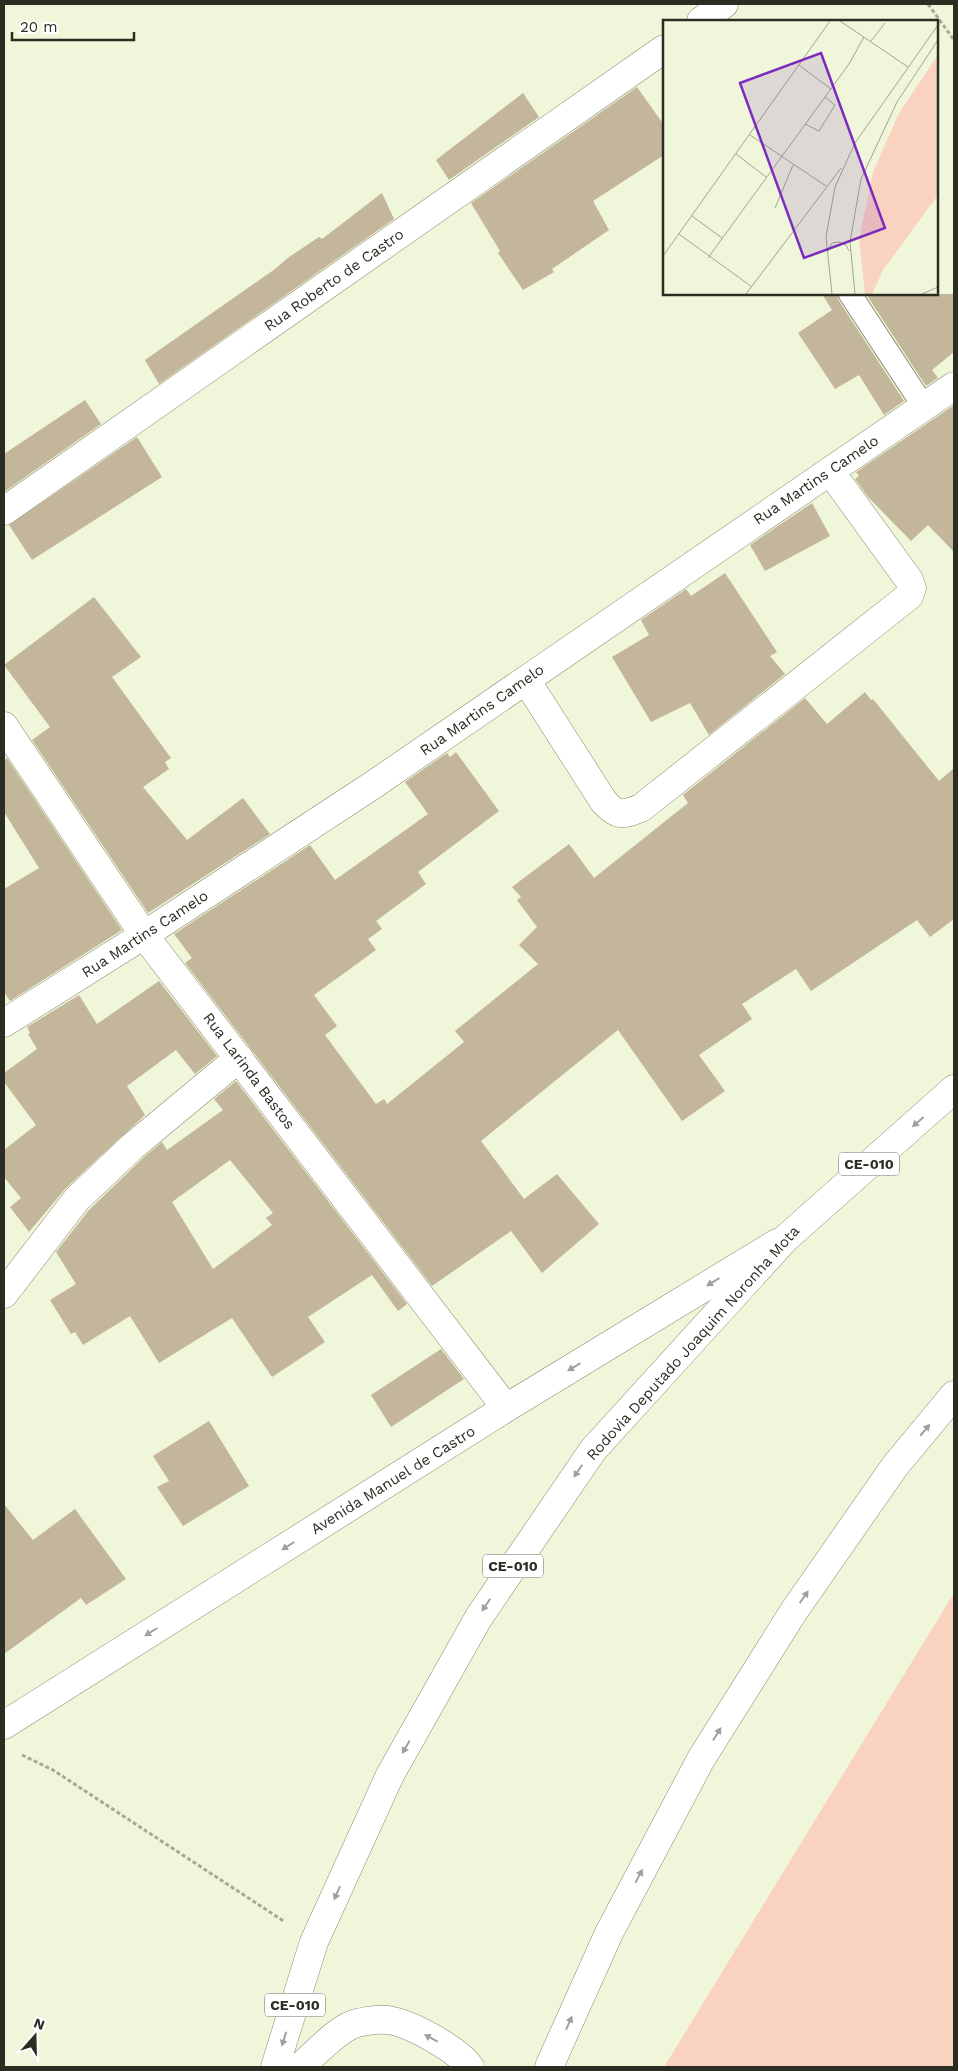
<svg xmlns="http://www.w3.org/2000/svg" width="958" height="2071" viewBox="0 0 958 2071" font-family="'Work Sans',sans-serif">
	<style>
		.green { fill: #f9d3bf }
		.building { fill: #c4b69b; fill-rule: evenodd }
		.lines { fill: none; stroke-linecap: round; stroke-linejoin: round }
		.service-casing { stroke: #878c71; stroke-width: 24 }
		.minor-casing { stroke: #878c71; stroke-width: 29 }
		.tertiary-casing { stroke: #878c71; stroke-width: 29 }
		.trunk-casing { stroke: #878c71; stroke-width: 29 }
		.path { stroke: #a5aa93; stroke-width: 3; stroke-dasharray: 4 2.5; stroke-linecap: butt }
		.service { stroke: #fff; stroke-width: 22 }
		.minor { stroke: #fff; stroke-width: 28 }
		.tertiary { stroke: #fff; stroke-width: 28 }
		.trunk { stroke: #fff; stroke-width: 28 }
		.oneway { fill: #a0a09c }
		.labels { text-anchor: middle; stroke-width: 4; stroke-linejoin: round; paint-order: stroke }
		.shield { fill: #fff; stroke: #6b6c64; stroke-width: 1 }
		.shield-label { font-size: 14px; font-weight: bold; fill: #2b2d22 }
		.street-label { font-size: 15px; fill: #2b2d22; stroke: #fff }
		.inset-road { fill: none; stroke: #a1a690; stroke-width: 1 }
		.view { fill: #7b2cbf; fill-opacity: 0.15; stroke: #7b2cbf; stroke-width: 2.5 }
		.inset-edge { fill: none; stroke: #2b2d22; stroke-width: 2.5 }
	</style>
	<rect width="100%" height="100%" fill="#f0f6d9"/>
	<!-- green -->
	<path class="green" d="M 954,1593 L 954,2067 L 664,2067 Z"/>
	<!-- building -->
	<g class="building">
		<path d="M 637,87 L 664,125 L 664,155 L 593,201 L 609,230 L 552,269 L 554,272 L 523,290 L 498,253 L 500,251 L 471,203 Z"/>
		<path d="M 523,93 L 539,117 L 449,180 L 436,160 Z"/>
		<path d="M 382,193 L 394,219 L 159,384 L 145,360 L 275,269 L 289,257 L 319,237 L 322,239 Z"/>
		<path d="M 822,294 L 837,294 L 839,301 L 904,401 L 884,415 L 859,375 L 835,389 L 798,333 L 832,310 Z"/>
		<path d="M 866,294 L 954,294 L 954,352 L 932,370 L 938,378 L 926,386 Z"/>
		<path d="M 85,400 L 101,424 L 4,492 L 4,454 Z"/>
		<path d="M 954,405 L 954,552 L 928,525 L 911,541 L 868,497 L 855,479 L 859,476 L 856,472 Z"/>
		<path d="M 137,437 L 162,477 L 32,560 L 9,525 Z"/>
		<path d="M 812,503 L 830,536 L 765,571 L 750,545 Z"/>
		<path d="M 725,573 L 777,652 L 770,656 L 785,674 L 709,735 L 690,703 L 651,722 L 612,657 L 649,635 L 641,620 L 686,589 L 691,596 Z"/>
		<path d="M 94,597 L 141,657 L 112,677 L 171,758 L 165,762 L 169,769 L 143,787 L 187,840 L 243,798 L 270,834 L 148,913 L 32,740 L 50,727 L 4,665 Z"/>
		<path d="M 865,692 L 871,700 L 873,699 L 939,781 L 954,768 L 954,919 L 930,937 L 917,920 L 811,991 L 796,969 L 742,1004 L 752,1019 L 699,1055 L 725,1091 L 682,1121 L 618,1030 L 481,1141 L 524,1199 L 557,1174 L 599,1224 L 542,1273 L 511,1231 L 432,1286 L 185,963 L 192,958 L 174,934 L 310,845 L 335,880 L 428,814 L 405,782 L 447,753 L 450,757 L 456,752 L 499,811 L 418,872 L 426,884 L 376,921 L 382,929 L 368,939 L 376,950 L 314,995 L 337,1026 L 325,1035 L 376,1104 L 384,1099 L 387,1104 L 464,1042 L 455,1031 L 538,964 L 519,945 L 537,927 L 517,900 L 521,897 L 512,887 L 569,844 L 594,878 L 688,803 L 683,795 L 805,698 L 827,724 Z"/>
		<path d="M 7,758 L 122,930 L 10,1001 L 4,992 L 4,889 L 39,868 L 4,812 L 4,761 Z"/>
		<path d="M 159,981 L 217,1056 L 195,1074 L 176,1050 L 127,1086 L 145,1115 L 66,1188 L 29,1232 L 10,1207 L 21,1198 L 4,1177 L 4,1150 L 36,1125 L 4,1082 L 4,1073 L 37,1049 L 28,1034 L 30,1033 L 27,1027 L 79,995 L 97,1024 Z"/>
		<path d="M 236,1081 L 407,1304 L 398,1311 L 372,1275 L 308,1317 L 325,1342 L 272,1377 L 232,1318 L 159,1363 L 130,1316 L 83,1345 L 75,1332 L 71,1334 L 50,1300 L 76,1284 L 56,1252 L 89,1210 L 143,1158 L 162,1142 L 167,1150 L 223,1110 L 214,1099 ZM 230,1160 L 273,1213 L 266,1218 L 272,1225 L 213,1269 L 172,1202 Z"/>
		<path d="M 441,1349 L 464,1379 L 391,1427 L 371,1395 Z"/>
		<path d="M 209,1421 L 249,1486 L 183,1526 L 157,1487 L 169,1481 L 153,1456 Z"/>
		<path d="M 4,1504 L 33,1540 L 75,1509 L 126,1579 L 86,1605 L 81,1598 L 4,1654 Z"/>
	</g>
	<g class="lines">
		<defs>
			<path id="service" d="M 850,294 L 924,407"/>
			<g id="minor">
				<path d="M 701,21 L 724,4"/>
				<path d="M 4,511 L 664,49"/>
				<path d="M 526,680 L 604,802 C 618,817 623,815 641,808 L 909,596 L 912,588 L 909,580 L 830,471"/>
				<path d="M 4,726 L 144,935 L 506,1408"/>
				<path d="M 4,1023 L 144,935 L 373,785 L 954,386"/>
				<path d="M 4,1294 L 77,1199 L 133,1146 L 239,1058"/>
			</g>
			<path id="tertiary" d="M 4,1725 L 506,1408 L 777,1243"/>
			<g id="trunk">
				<path d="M 275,2067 L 314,1942 L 390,1775 L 479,1617 L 593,1450 L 785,1239 L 954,1089"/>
				<path d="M 300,2067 C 314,2055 339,2027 357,2023 C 365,2021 379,2019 388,2020 C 410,2023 457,2049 470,2067"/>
				<path d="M 549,2067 L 609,1933 L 701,1759 L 794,1611 L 895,1466 L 954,1395"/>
			</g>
		</defs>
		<!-- service casing -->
		<use href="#service" class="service-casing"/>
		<!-- minor casing -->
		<use href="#minor" class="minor-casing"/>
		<!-- tertiary casing -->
		<use href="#tertiary" class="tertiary-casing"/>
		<!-- trunk casing -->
		<use href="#trunk" class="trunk-casing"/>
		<!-- path -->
		<g class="path">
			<path d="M 928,4 L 954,40"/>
			<path d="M 22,1755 L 53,1770 L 285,1922"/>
		</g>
		<!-- service -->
		<use href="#service" class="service"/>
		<!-- minor -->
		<use href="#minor" class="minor"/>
		<!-- tertiary -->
		<use href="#tertiary" class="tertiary"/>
		<!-- trunk -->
		<use href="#trunk" class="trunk"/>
	</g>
	<!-- one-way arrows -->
	<defs><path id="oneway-solid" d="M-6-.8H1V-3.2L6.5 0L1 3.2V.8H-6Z" transform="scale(1.25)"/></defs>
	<g class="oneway">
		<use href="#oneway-solid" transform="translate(918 1122) rotate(139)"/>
		<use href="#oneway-solid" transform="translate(713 1282) rotate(149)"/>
		<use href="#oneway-solid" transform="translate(574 1367) rotate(149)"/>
		<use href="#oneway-solid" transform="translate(925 1430) rotate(-50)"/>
		<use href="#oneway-solid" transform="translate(578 1471) rotate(124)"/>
		<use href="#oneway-solid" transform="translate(288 1546) rotate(148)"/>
		<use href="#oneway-solid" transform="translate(804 1597) rotate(-55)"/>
		<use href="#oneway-solid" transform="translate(486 1605) rotate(124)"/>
		<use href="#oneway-solid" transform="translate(151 1632) rotate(148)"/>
		<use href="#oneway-solid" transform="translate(717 1734) rotate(-58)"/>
		<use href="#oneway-solid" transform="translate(406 1747) rotate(119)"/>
		<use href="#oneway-solid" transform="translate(639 1876) rotate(-62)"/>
		<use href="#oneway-solid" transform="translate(337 1893) rotate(114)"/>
		<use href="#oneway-solid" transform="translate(569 2023) rotate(-66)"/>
		<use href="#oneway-solid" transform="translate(431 2038) rotate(-152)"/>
		<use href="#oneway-solid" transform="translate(284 2039) rotate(107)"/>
	</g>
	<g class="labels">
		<!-- shield labels -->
		<g class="shield">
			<rect x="839" y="1152.5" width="60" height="23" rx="4"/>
			<rect x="483" y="1554.5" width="60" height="23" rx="4"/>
			<rect x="265" y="1993.5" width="60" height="23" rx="4"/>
		</g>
		<g class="shield-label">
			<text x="869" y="1169">CE-010</text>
			<text x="513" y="1571">CE-010</text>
			<text x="295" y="2010">CE-010</text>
		</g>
		<!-- street labels -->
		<g class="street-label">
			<text transform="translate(334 280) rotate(-35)" y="5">Rua Roberto de Castro</text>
			<text transform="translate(816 480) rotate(-34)" y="5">Rua Martins Camelo</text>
			<text transform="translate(482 710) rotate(-35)" y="5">Rua Martins Camelo</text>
			<text transform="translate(145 934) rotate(-33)" y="5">Rua Martins Camelo</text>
			<text transform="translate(249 1071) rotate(53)" y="5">Rua Larinda Bastos</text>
			<text transform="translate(693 1343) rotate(-48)" y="5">Rodovia Deputado Joaquim Noronha Mota</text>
			<text transform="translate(393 1480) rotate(-32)" y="5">Avenida Manuel de Castro</text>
		</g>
	</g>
	<!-- overview -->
	<g transform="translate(663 20)">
		<rect width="275" height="275" fill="#f0f6d9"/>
		<path d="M 275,35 L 275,175 L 220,250 L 209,274 L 202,274 L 196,220 L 210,152 L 236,93 Z" fill="#f9d3bf"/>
		<path class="inset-road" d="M 177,1 L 245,47M 208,21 L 222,3M 136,45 L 168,69M 142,104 L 156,111 L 172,85 L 162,77M 87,115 L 163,166M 73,134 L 103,157M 112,188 L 130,145M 29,196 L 59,218M 16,214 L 89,267M 165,231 L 169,223 L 176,222 L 183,225 L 186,231M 0,236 L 167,1M 45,238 L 186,44 L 201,17M 83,274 L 178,148M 169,274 L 163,217 L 172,167 L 192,123 L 275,5M 192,274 L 187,222 L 198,159 L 234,82 L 275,20M 259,274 L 275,267"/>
		<path class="view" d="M 158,33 L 222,208 L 141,238 L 77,63 Z"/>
		<rect width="275" height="275" class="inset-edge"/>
	</g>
	<!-- border -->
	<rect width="958" height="2071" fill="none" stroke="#2b2d22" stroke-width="10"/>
	<!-- north arrow -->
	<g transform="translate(35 2036) rotate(20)" stroke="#ffffff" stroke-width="4" paint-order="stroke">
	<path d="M0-4L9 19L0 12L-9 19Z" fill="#2b2d22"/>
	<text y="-8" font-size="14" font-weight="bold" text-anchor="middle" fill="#2b2d22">N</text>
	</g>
	<!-- scale -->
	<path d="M12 32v8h122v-8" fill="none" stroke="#2b2d22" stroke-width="2.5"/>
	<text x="20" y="32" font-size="15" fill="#2b2d22" stroke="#ffffff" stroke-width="4" paint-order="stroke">20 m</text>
</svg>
